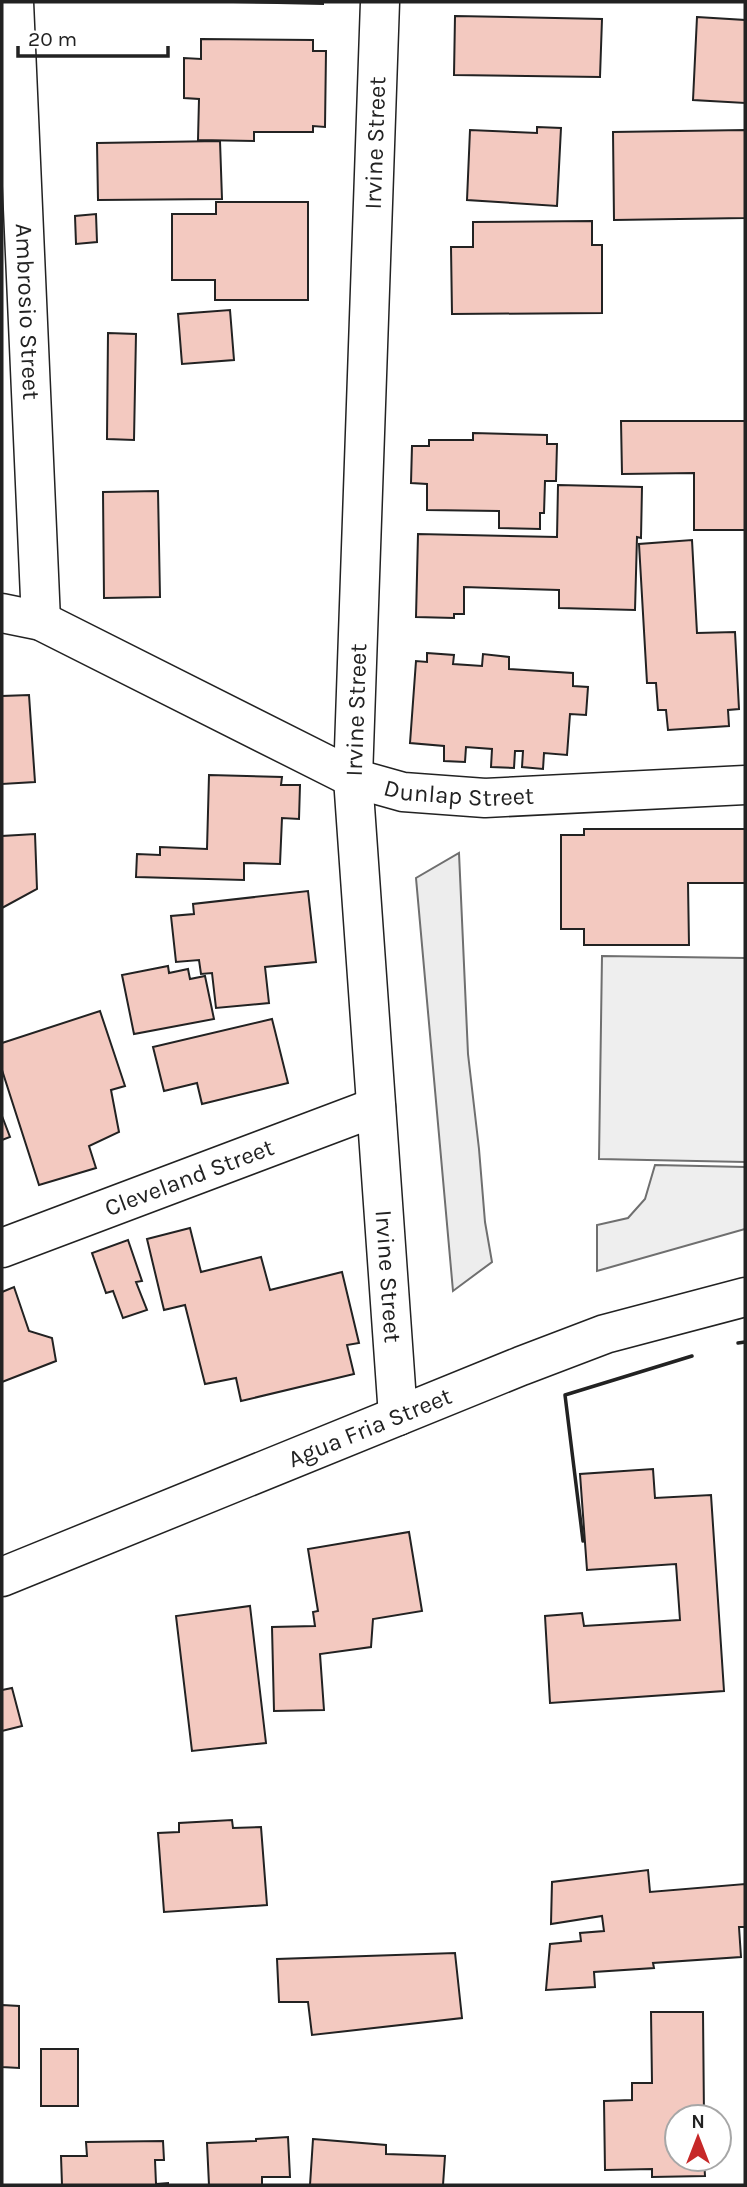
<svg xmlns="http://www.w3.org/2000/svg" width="747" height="2187" viewBox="0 0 747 2187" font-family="Karla,sans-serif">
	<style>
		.green { fill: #eee; stroke: #6f6f6f; stroke-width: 2 }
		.parking { fill: #ededed; stroke: #6f6f6f; stroke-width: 2 }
		.building { fill: #f3c9c0; stroke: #222; stroke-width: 2 }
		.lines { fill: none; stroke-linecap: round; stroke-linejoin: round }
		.minor-casing { stroke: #222; stroke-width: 41 }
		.tertiary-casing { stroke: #222; stroke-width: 41 }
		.minor { stroke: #fff; stroke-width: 38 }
		.tertiary { stroke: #fff; stroke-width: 38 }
		.wall { stroke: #222; stroke-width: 3.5 }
		.labels { text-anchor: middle; stroke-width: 5; stroke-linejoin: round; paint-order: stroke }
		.street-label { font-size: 24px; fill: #222; stroke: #fff }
	</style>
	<rect width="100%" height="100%" fill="#fff"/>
	<!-- green -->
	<g class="green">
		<path d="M 602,956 L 745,958 L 745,1162 L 599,1159 Z"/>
		<path d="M 655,1165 L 745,1167 L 745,1229 L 597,1271 L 597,1225 L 628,1218 L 645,1199 Z"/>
	</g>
	<!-- parking -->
	<path class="parking" d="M 459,853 L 468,1054 L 479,1149 L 485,1222 L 492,1262 L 453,1291 L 416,878 Z"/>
	<!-- building -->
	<g class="building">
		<path d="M 233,2 L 323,2 L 323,4 Z"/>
		<path d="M 455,16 L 602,19 L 600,77 L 454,75 Z"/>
		<path d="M 697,17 L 745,20 L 745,103 L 693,100 Z"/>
		<path d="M 201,39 L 313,40 L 313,51 L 326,51 L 325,127 L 313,126 L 313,132 L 254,132 L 254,141 L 198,140 L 199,99 L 184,98 L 184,58 L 201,59 Z"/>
		<path d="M 537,127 L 561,128 L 557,206 L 467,200 L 470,130 L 537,133 Z"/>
		<path d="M 745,130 L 745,218 L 614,220 L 613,132 Z"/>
		<path d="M 220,141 L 222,199 L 98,200 L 97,143 Z"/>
		<path d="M 216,202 L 308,202 L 308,300 L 215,300 L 215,280 L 172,280 L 172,214 L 216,214 Z"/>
		<path d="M 96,214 L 97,242 L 76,244 L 75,216 Z"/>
		<path d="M 592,221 L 592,245 L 602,245 L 602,313 L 452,314 L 451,247 L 473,247 L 473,222 Z"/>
		<path d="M 230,310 L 234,360 L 182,364 L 178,314 Z"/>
		<path d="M 108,333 L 136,334 L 134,440 L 107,439 Z"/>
		<path d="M 621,421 L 745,421 L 745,530 L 694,530 L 694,473 L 622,474 Z"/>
		<path d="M 473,433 L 547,435 L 547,444 L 557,444 L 556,481 L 545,481 L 544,513 L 540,513 L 540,529 L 499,528 L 499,511 L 427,510 L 427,484 L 411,483 L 412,446 L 429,446 L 429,440 L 473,440 Z"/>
		<path d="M 558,485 L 642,487 L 641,538 L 637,537 L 635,610 L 559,608 L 559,590 L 464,587 L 464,614 L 454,614 L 454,618 L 416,617 L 418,534 L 557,537 Z"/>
		<path d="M 158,491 L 160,597 L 104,598 L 103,492 Z"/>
		<path d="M 692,540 L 697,633 L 735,632 L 739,709 L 728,710 L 729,726 L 668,730 L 666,710 L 658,710 L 656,683 L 647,683 L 639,544 Z"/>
		<path d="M 427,653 L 454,655 L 453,664 L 482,666 L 483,654 L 509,657 L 509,669 L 573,673 L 573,686 L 588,687 L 586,715 L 570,714 L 567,755 L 544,753 L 543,769 L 522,767 L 523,751 L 515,751 L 514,768 L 491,767 L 492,749 L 466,747 L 465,762 L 444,761 L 444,746 L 410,743 L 416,661 L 427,662 Z"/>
		<path d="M 29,695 L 35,782 L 2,784 L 2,696 Z"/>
		<path d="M 209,775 L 282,777 L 281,785 L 300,785 L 299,819 L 282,818 L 280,864 L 244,863 L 244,880 L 136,877 L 137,854 L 160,855 L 160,847 L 207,849 Z"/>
		<path d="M 584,829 L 745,829 L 745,883 L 688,883 L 689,945 L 584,945 L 584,929 L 561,929 L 561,835 L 584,835 Z"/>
		<path d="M 35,834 L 37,889 L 2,908 L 2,836 Z"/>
		<path d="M 308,891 L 316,962 L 265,967 L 269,1003 L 216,1008 L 212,973 L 201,974 L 199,960 L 176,962 L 171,916 L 194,914 L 193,904 Z"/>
		<path d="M 168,966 L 169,973 L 188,969 L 190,979 L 205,976 L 214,1019 L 134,1034 L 122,975 Z"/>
		<path d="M 100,1011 L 125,1086 L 111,1090 L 119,1132 L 89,1146 L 96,1168 L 39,1185 L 2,1070 L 2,1043 Z"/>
		<path d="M 272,1019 L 288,1083 L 202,1104 L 197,1083 L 164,1091 L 153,1047 Z"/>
		<path d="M 2,1116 L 10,1137 L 2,1140 Z"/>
		<path d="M 190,1228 L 201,1272 L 261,1257 L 270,1290 L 342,1272 L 359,1343 L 347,1345 L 354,1374 L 241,1401 L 236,1378 L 205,1384 L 185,1305 L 164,1310 L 147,1239 Z"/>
		<path d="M 128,1240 L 142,1281 L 136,1282 L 147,1310 L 123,1318 L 113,1291 L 106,1293 L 92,1253 Z"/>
		<path d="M 14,1287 L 29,1331 L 52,1338 L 56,1361 L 2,1382 L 2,1292 Z"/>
		<path d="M 653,1469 L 655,1498 L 711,1495 L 724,1691 L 550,1703 L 545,1616 L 582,1613 L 584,1626 L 680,1620 L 676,1564 L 587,1570 L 580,1474 Z"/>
		<path d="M 409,1532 L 422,1611 L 373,1619 L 371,1647 L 320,1654 L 324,1710 L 274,1711 L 272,1627 L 315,1626 L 313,1612 L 318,1611 L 308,1549 Z"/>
		<path d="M 250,1606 L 266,1743 L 192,1751 L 176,1616 Z"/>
		<path d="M 12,1688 L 22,1726 L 2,1731 L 2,1690 Z"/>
		<path d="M 232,1820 L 233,1828 L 261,1827 L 267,1905 L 164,1912 L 158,1833 L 179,1832 L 179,1823 Z"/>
		<path d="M 648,1870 L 650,1892 L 745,1884 L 745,1927 L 739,1927 L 741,1957 L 653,1963 L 654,1968 L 594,1972 L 595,1987 L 546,1990 L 550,1944 L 581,1941 L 580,1933 L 604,1931 L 602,1916 L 551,1924 L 552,1882 Z"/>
		<path d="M 455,1953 L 462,2018 L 312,2035 L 308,2002 L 279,2002 L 277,1959 Z"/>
		<path d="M 2,2005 L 19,2006 L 19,2068 L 2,2067 Z"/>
		<path d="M 651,2012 L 703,2012 L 704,2117 L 677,2117 L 677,2159 L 704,2159 L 705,2176 L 652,2177 L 652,2169 L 605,2170 L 604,2101 L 632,2100 L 632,2083 L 652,2083 Z"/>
		<rect x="41" y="2049" width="37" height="57"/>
		<path d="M 288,2137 L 290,2177 L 262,2177 L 262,2185 L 209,2185 L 207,2143 L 256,2141 L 256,2139 Z"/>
		<path d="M 313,2139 L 386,2145 L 386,2154 L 445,2156 L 443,2185 L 310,2185 Z"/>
		<path d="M 163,2141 L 164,2160 L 155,2160 L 156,2184 L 168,2183 L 168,2185 L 62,2185 L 61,2156 L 87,2156 L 86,2142 Z"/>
	</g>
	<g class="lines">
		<defs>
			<g id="minor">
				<path id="s1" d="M 14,2 L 41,621"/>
				<path id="s2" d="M 380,2 L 353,778 L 398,1416"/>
				<path id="s3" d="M 2,613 L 41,621 L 353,778 L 403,792 L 485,798 L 745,785"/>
				<path id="s4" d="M 2,1248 L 376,1107"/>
			</g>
			<g id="tertiary">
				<path id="s5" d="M 2,1577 L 521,1366 L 605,1334 L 745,1297"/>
			</g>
		</defs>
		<!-- minor casing -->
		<use href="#minor" class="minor-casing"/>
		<!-- tertiary casing -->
		<use href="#tertiary" class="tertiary-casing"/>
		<!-- minor -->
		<use href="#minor" class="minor"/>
		<!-- tertiary -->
		<use href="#tertiary" class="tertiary"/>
		<!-- wall -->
		<g class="wall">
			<path d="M 738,1343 L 745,1342"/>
			<path d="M 583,1541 L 565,1395 L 692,1356"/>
		</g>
	</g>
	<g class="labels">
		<!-- street labels -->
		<g class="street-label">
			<text transform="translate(375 143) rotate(-88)" y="8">Irvine Street</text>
			<text dy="8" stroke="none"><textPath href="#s1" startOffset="310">Ambrosio Street</textPath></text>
			<text transform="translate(356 710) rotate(-88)" y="8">Irvine Street</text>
			<text dy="8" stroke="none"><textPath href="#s3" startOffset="497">Dunlap Street</textPath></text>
			<text dy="8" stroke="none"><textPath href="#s4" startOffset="200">Cleveland Street</textPath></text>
			<text dy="8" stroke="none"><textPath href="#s2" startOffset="1276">Irvine Street</textPath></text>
			<text dy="8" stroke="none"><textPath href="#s5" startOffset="397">Agua Fria Street</textPath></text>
		</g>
	</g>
	<!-- border -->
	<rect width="747" height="2187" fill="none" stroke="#222222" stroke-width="7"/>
	<!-- north arrow -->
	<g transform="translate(698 2138)"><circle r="33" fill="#ffffff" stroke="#a7a7a7" stroke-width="2"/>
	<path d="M0-5L12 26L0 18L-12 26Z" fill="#c62828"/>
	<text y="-10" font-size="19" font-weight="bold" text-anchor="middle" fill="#222222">N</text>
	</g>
	<!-- scale -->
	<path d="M18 46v10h150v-10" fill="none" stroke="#222222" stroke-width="3.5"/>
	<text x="28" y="46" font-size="21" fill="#222222" stroke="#ffffff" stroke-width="5" paint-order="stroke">20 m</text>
</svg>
